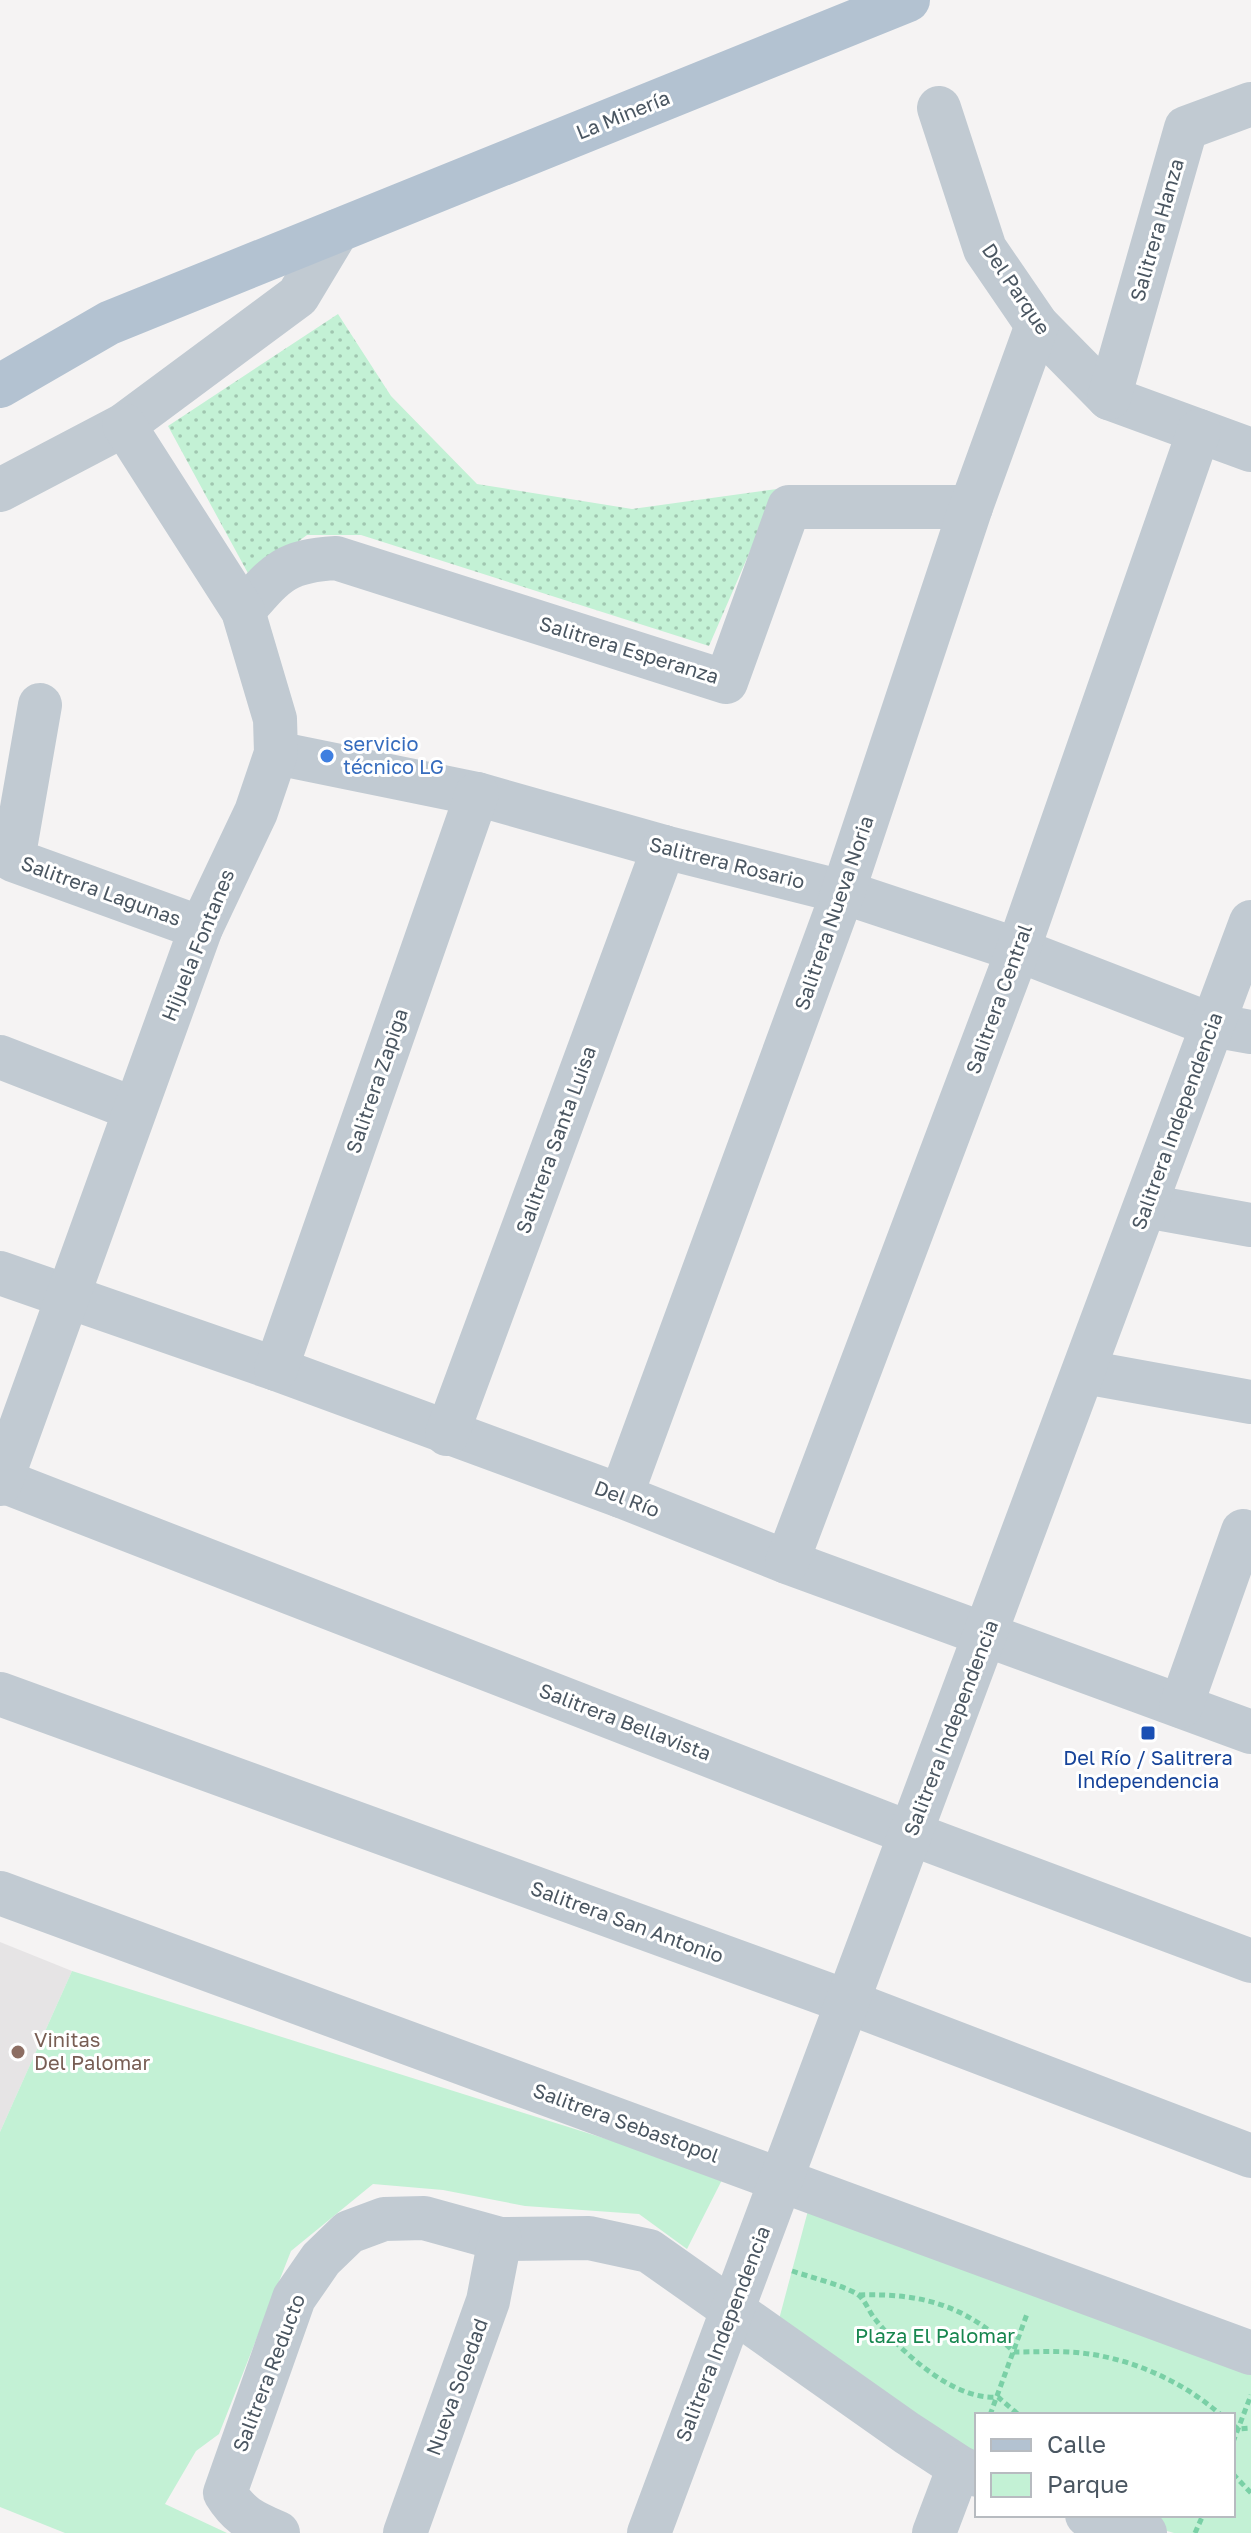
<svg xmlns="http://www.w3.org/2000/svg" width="1251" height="2533" viewBox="0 0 1251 2533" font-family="'Golos Text',sans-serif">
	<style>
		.education { fill: #e6e4e5 }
		.grass { fill: url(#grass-dots) }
		.park { fill: #c3f1d5 }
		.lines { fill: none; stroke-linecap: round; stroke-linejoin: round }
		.path { stroke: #7ad0a6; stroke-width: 5; stroke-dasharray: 6 4; stroke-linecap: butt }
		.minor { stroke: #c1cad2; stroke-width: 44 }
		.major { stroke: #b3c2d1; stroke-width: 44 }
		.shop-dot { fill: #3f7fe0; stroke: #fff; stroke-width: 3 }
		.transit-dot { fill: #1a4fb4; stroke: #fff; stroke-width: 3 }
		.education-dot { fill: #8d6e63; stroke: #fff; stroke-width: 3 }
		.labels { text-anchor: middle; stroke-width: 6; stroke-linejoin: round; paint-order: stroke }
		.street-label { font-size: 20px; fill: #4a5661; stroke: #fff }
		.shop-label { font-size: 20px; fill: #366cbe; stroke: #fff; text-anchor: start }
		.transit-label { font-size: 20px; fill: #164399; stroke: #fff }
		.education-label { font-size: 20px; fill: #785e54; stroke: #fff; text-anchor: start }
		.park-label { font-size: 20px; fill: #17864f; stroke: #fff }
	</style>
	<defs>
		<pattern id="grass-dots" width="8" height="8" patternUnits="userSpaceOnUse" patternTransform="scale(2)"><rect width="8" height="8" fill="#c3f1d5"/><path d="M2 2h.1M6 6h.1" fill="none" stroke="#a0c6b0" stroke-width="1.8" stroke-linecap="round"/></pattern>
	</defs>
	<rect width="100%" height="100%" fill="#f5f3f3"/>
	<!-- education -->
	<path class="education" d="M 0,1942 L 72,1971 L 0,2132 Z"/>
	<!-- grass -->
	<path class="grass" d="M 338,314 L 391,396 L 477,484 L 632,509 L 777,489 L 709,646 L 361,535 L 307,535 L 250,577 L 168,426 Z"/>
	<!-- park -->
	<g class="park">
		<path d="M 72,1971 L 724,2176 L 687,2249 L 639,2214 L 525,2206 L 443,2190 L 373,2184 L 291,2251 L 219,2434 L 196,2451 L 165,2504 L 227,2533 L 65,2533 L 0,2507 L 0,2132 Z"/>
		<path d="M 813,2192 L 1251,2359 L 1251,2533 L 1174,2533 L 1111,2515 L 1233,2515 L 1233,2415 L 977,2415 L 977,2458 L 774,2338 Z"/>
	</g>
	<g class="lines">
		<!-- path -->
		<g class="path">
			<path d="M 792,2271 C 810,2277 842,2285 857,2294 C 865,2299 869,2312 875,2319 C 901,2352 954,2401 998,2397 L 1019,2415"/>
			<path d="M 859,2295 C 924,2293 967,2306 1014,2352 C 1033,2352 1051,2351 1070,2352 C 1124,2355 1180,2379 1221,2415"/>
			<path d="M 990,2415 L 1027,2314"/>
			<path d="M 1233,2425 L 1238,2429 L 1251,2428"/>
			<path d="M 1233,2442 L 1251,2395"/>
			<path d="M 1233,2474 L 1251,2493"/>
			<path d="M 1195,2533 L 1203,2515"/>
		</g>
		<!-- minor -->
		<g class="minor">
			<path d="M 939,108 L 985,249 L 1037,325 L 1109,398 L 1251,450"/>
			<path d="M 1109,398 L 1186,128 L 1251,104"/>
			<path d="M 0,490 L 124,425 L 298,296 L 337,231"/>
			<path d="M 243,611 C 276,573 284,561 336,558 L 726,682 L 789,507 L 971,507"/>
			<path d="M 40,705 L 13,860 L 201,928"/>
			<path d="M 276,753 L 477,794 L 664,847 L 843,892 L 1018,950 L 1212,1025 L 1251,1032"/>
			<path d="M 0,1057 L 134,1109"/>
			<path d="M 1146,1206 L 1251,1225"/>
			<path d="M 0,1273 L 276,1369 L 621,1496 L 787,1562 L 1251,1732"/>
			<path d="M 276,1369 L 477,794"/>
			<path d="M 1085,1372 L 1251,1402"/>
			<path d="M 447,1434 L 664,847"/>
			<path d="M 0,1480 L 912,1834 L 1251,1961"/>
			<path d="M 0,1484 L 201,928 L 256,812 L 276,753 L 275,719 L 243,611 L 124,425"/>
			<path d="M 621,1496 L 843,892 L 971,507 L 1037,325"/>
			<path d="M 787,1562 L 1018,950 L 1199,431"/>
			<path d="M 0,1694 L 848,2002 L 1251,2156"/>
			<path d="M 1181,1706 L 1243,1531"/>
			<path d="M 0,1893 L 1251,2353"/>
			<path d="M 1087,2515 L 1145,2533"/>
			<path d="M 278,2533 C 253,2522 240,2517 225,2493 L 294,2298 L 321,2259 L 349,2232 L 384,2219 L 424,2218 L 500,2239 L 589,2238 L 649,2251 L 907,2433 L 959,2467 L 977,2475"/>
			<path d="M 405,2533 L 488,2301 L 500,2239"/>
			<path d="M 649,2533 L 1251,922"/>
			<path d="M 934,2533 L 959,2467"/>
		</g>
		<!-- major -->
		<path class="major" d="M 0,386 L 109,323 L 908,0"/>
	</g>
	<!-- markers -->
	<circle class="shop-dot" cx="327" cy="756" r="8"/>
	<rect class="transit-dot" x="1140" y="1725" width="16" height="16" rx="4"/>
	<circle class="education-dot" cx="18" cy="2052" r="8"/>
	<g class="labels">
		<!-- street labels -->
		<g class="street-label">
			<text transform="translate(623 115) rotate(-22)" y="7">La Minería</text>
			<text transform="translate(1157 230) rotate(-74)" y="7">Salitrera Hanza</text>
			<text transform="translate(1016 289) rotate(56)" y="7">Del Parque</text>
			<text transform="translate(629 650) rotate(17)" y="7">Salitrera Esperanza</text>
			<text transform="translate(727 863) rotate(14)" y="7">Salitrera Rosario</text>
			<text transform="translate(101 891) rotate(20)" y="7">Salitrera Lagunas</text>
			<text transform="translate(834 913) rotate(-71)" y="7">Salitrera Nueva Noria</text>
			<text transform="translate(198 945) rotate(-68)" y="7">Hijuela Fontanes</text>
			<text transform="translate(999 999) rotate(-70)" y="7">Salitrera Central</text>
			<text transform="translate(377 1081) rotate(-71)" y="7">Salitrera Zapiga</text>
			<text transform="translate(1177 1121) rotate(-70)" y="7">Salitrera Independencia</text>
			<text transform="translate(556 1140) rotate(-70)" y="7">Salitrera Santa Luisa</text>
			<text transform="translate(627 1499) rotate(21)" y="7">Del Río</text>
			<text transform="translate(625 1722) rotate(21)" y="7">Salitrera Bellavista</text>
			<text transform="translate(951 1728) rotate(-69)" y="7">Salitrera Independencia</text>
			<text transform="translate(627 1922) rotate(20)" y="7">Salitrera San Antonio</text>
			<text transform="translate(626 2123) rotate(20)" y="7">Salitrera Sebastopol</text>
			<text transform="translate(723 2334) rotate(-69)" y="7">Salitrera Independencia</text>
			<text transform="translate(269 2373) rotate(-69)" y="7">Salitrera Reducto</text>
			<text transform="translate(457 2387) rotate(-70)" y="7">Nueva Soledad</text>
		</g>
		<!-- shop labels -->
		<g class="shop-label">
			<text x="343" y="751">servicio<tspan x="343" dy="23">técnico LG</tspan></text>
		</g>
		<!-- transit labels -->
		<g class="transit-label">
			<text x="1148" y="1765">Del Río / Salitrera<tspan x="1148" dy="23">Independencia</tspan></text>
		</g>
		<!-- education labels -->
		<g class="education-label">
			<text x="34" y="2047">Vinitas<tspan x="34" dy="23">Del Palomar</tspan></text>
		</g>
		<!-- park labels -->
		<g class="park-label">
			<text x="935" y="2343">Plaza El Palomar</text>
		</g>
	</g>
	<!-- legend -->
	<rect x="975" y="2413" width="260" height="104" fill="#ffffff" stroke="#b7bbc0" stroke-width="2"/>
	<rect x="991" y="2439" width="40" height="12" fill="#b3c2d1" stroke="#b7bbc0" stroke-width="2"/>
	<text x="1047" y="2453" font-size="24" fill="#4a5661">Calle</text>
	<rect x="991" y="2473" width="40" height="24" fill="#c3f1d5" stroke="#b7bbc0" stroke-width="2"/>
	<text x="1047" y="2493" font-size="24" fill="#4a5661">Parque</text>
</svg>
